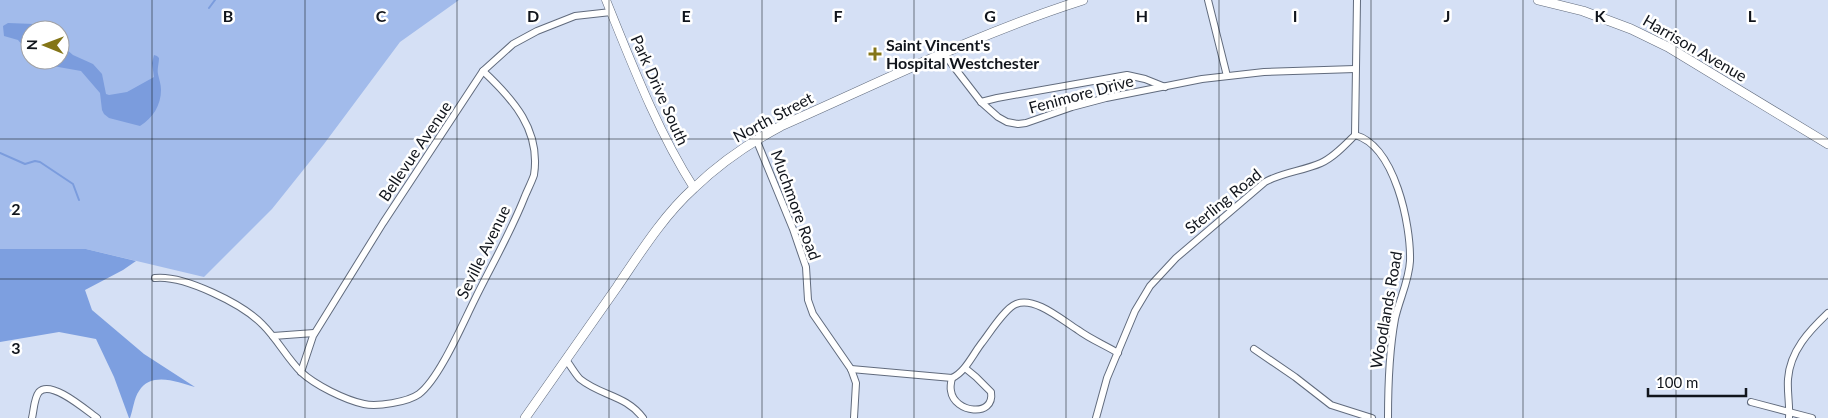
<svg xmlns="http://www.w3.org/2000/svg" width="1828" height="418" viewBox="0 0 1828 418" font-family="Lato,sans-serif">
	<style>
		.green { fill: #a2bbeb; fill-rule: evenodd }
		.forest { fill: #7d9fe0 }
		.water { fill: #7b9cdd }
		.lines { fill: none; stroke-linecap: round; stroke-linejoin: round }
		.stream { stroke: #7b9cdd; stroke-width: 2 }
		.minor-casing { stroke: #616b7d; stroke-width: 8 }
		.tertiary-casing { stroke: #616b7d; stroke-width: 9 }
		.secondary-casing { stroke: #616b7d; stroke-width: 10 }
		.minor { stroke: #fff; stroke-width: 6 }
		.tertiary { stroke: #fff; stroke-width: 8 }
		.secondary { stroke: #fff; stroke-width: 9 }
		.grid { fill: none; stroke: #11151c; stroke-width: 1; stroke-opacity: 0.55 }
		.poi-dot { fill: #847517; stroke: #fff; stroke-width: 2 }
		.labels { text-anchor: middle; stroke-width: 5; stroke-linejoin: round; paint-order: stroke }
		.poi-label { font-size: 16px; font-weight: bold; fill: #11151c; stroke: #fff; text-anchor: start }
		.street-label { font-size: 16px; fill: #11151c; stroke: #fff }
		.grid-label { font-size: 16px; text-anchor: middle; font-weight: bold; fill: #11151c; stroke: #fff; stroke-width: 5; stroke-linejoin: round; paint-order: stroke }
	</style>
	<rect width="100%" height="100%" fill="#d5e0f5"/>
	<!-- green -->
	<path class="green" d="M 0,0 L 459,0 L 400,42 L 324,144 L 272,209 L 204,277 L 86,249 L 0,249 ZM 30,30 L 60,30 L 60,60 L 30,60 Z"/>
	<!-- forest -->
	<path class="forest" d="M 0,249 L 86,249 L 136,261 L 123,270 L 85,290 L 92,310 L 144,354 L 195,387 C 178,382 151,371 139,391 C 134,398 133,410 130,418 L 129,418 L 114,377 L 96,339 L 59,332 L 0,342 Z"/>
	<!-- water -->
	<g class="water">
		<path d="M 8,23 L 34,24 L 55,30 L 30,30 L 30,54 L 18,40 L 4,36 L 3,26 Z"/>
		<path d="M 60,33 L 66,49 L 73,55 L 93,64 L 102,74 L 106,94 L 109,95 L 127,92 L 154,77 L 152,63 L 154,55 L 157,56 L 159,58 C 159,63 157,69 158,74 C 159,79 161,84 161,90 C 161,105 153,118 140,126 L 109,118 L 104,114 L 102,110 L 100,93 L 81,71 L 47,65 L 41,60 L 60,60 Z"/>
	</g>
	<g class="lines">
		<!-- stream -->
		<g class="stream">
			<path d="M 209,8 L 215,0"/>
			<path d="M 0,153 L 25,164 L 35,161 L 40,162 L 73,184 L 79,200"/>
		</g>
		<defs>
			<g id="minor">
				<path d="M 1208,0 L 1227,76"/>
				<path d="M 944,54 L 981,102 L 998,117 L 1007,122 L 1018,124 L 1026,123 L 1072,107 L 1106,98 L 1202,79 L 1264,72 L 1355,69"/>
				<path d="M 981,102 L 997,98 L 1127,75 L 1145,79 L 1165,87"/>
				<path d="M 1355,135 C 1395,146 1411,225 1410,261 C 1409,281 1399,300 1395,319 C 1389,352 1388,385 1388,418"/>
				<path d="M 756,139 L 793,229 L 806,267 L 808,300 L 813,314 L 851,369 L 856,383 L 854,418"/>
				<path d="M 155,278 C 184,275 243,304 263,325 C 277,339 287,358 301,372 C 315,385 345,400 364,404 C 377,407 408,402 419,394 C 439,379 462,325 474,301 C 491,266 511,232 525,196 C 528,189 532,181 534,175 C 541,130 513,99 483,71"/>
				<path d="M 273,336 L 314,333"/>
				<path d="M 1254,349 L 1295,377 L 1331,405 L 1372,418"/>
				<path d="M 566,360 C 571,366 575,374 580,379 C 601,396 626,395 643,418"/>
				<path d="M 851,369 L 952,378 C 965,372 972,356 981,344 C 989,334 1005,308 1016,304 C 1035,296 1063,321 1078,330 C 1090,339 1105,345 1118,353"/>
				<path d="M 301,372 L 313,336 L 383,223 L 483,71 L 513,44 L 537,31 L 575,16 L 611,12"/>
				<path d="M 952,378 C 951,382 950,387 951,391 C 954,413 995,418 991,392 L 976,377 L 965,368"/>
				<path d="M 1751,402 L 1812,418"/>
				<path d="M 32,418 C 34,410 34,398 39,392 C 51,379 87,411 97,418"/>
				<path d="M 1096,418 L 1107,378 L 1135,311 L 1150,286 L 1176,258 L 1265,182 C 1283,172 1303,171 1321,163 C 1334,157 1345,145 1355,135 L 1357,0"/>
				<path d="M 1789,418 C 1790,405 1787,392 1788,379 C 1790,351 1809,331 1828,313"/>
			</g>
			<path id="tertiary" d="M 606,0 C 632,64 657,130 694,188"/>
			<g id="secondary">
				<path d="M 1538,0 L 1583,11 L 1631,29 L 1668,47 L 1828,144"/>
				<path d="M 525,418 C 556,374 586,331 617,287 C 640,253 663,216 694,188 C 720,163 749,143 781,126 C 881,82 979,33 1083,0"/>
			</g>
		</defs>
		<!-- minor casing -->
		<use href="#minor" class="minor-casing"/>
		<!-- tertiary casing -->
		<use href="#tertiary" class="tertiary-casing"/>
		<!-- secondary casing -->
		<use href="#secondary" class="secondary-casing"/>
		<!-- minor -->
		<use href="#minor" class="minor"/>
		<!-- tertiary -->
		<use href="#tertiary" class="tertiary"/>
		<!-- secondary -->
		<use href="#secondary" class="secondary"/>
	</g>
	<!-- grid -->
	<path class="grid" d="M 152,0 L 152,418M 305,0 L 305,418M 457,0 L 457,418M 609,0 L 609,418M 762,0 L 762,418M 914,0 L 914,418M 1066,0 L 1066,418M 1219,0 L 1219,418M 1371,0 L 1371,418M 1523,0 L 1523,418M 1676,0 L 1676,418M 0,139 L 1828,139M 0,279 L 1828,279"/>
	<!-- markers -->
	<path class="poi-dot" d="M872.5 46.5h5v5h5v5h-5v5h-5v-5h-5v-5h5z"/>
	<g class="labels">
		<!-- poi labels -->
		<g class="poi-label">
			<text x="886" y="51">Saint Vincent's<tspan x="886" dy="18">Hospital Westchester</tspan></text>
		</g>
		<!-- street labels -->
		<g class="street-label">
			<text transform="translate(1695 48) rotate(30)" y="6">Harrison Avenue</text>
			<text transform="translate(660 90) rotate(66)" y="6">Park Drive South</text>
			<text transform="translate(1081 94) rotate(-15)" y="6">Fenimore Drive</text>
			<text transform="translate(773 117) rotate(-28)" y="6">North Street</text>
			<text transform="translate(415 151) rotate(-56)" y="6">Bellevue Avenue</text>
			<text transform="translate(1223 201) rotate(-39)" y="6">Sterling Road</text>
			<text transform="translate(796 205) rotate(70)" y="6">Muchmore Road</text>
			<text transform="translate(483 252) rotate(-64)" y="6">Seville Avenue</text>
			<text transform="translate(1386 310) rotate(-80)" y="6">Woodlands Road</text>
		</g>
	</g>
	<g class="grid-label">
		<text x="228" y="22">B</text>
		<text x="381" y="22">C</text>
		<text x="533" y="22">D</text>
		<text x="686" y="22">E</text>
		<text x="838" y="22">F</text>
		<text x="990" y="22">G</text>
		<text x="1142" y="22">H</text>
		<text x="1295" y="22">I</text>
		<text x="1447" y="22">J</text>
		<text x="1600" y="22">K</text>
		<text x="1752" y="22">L</text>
		<text x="16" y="215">2</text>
		<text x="16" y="354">3</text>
	</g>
	<!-- north arrow -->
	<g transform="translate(45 45) rotate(271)"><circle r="24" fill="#ffffff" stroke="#a0a1a4"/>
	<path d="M0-4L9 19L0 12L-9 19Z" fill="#847517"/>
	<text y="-8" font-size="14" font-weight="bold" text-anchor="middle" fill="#11151c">N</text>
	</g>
	<!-- scale -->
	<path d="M1648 388v8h98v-8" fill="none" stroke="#11151c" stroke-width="2.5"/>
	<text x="1656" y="388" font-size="15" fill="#11151c" stroke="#ffffff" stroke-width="4" paint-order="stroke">100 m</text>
</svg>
